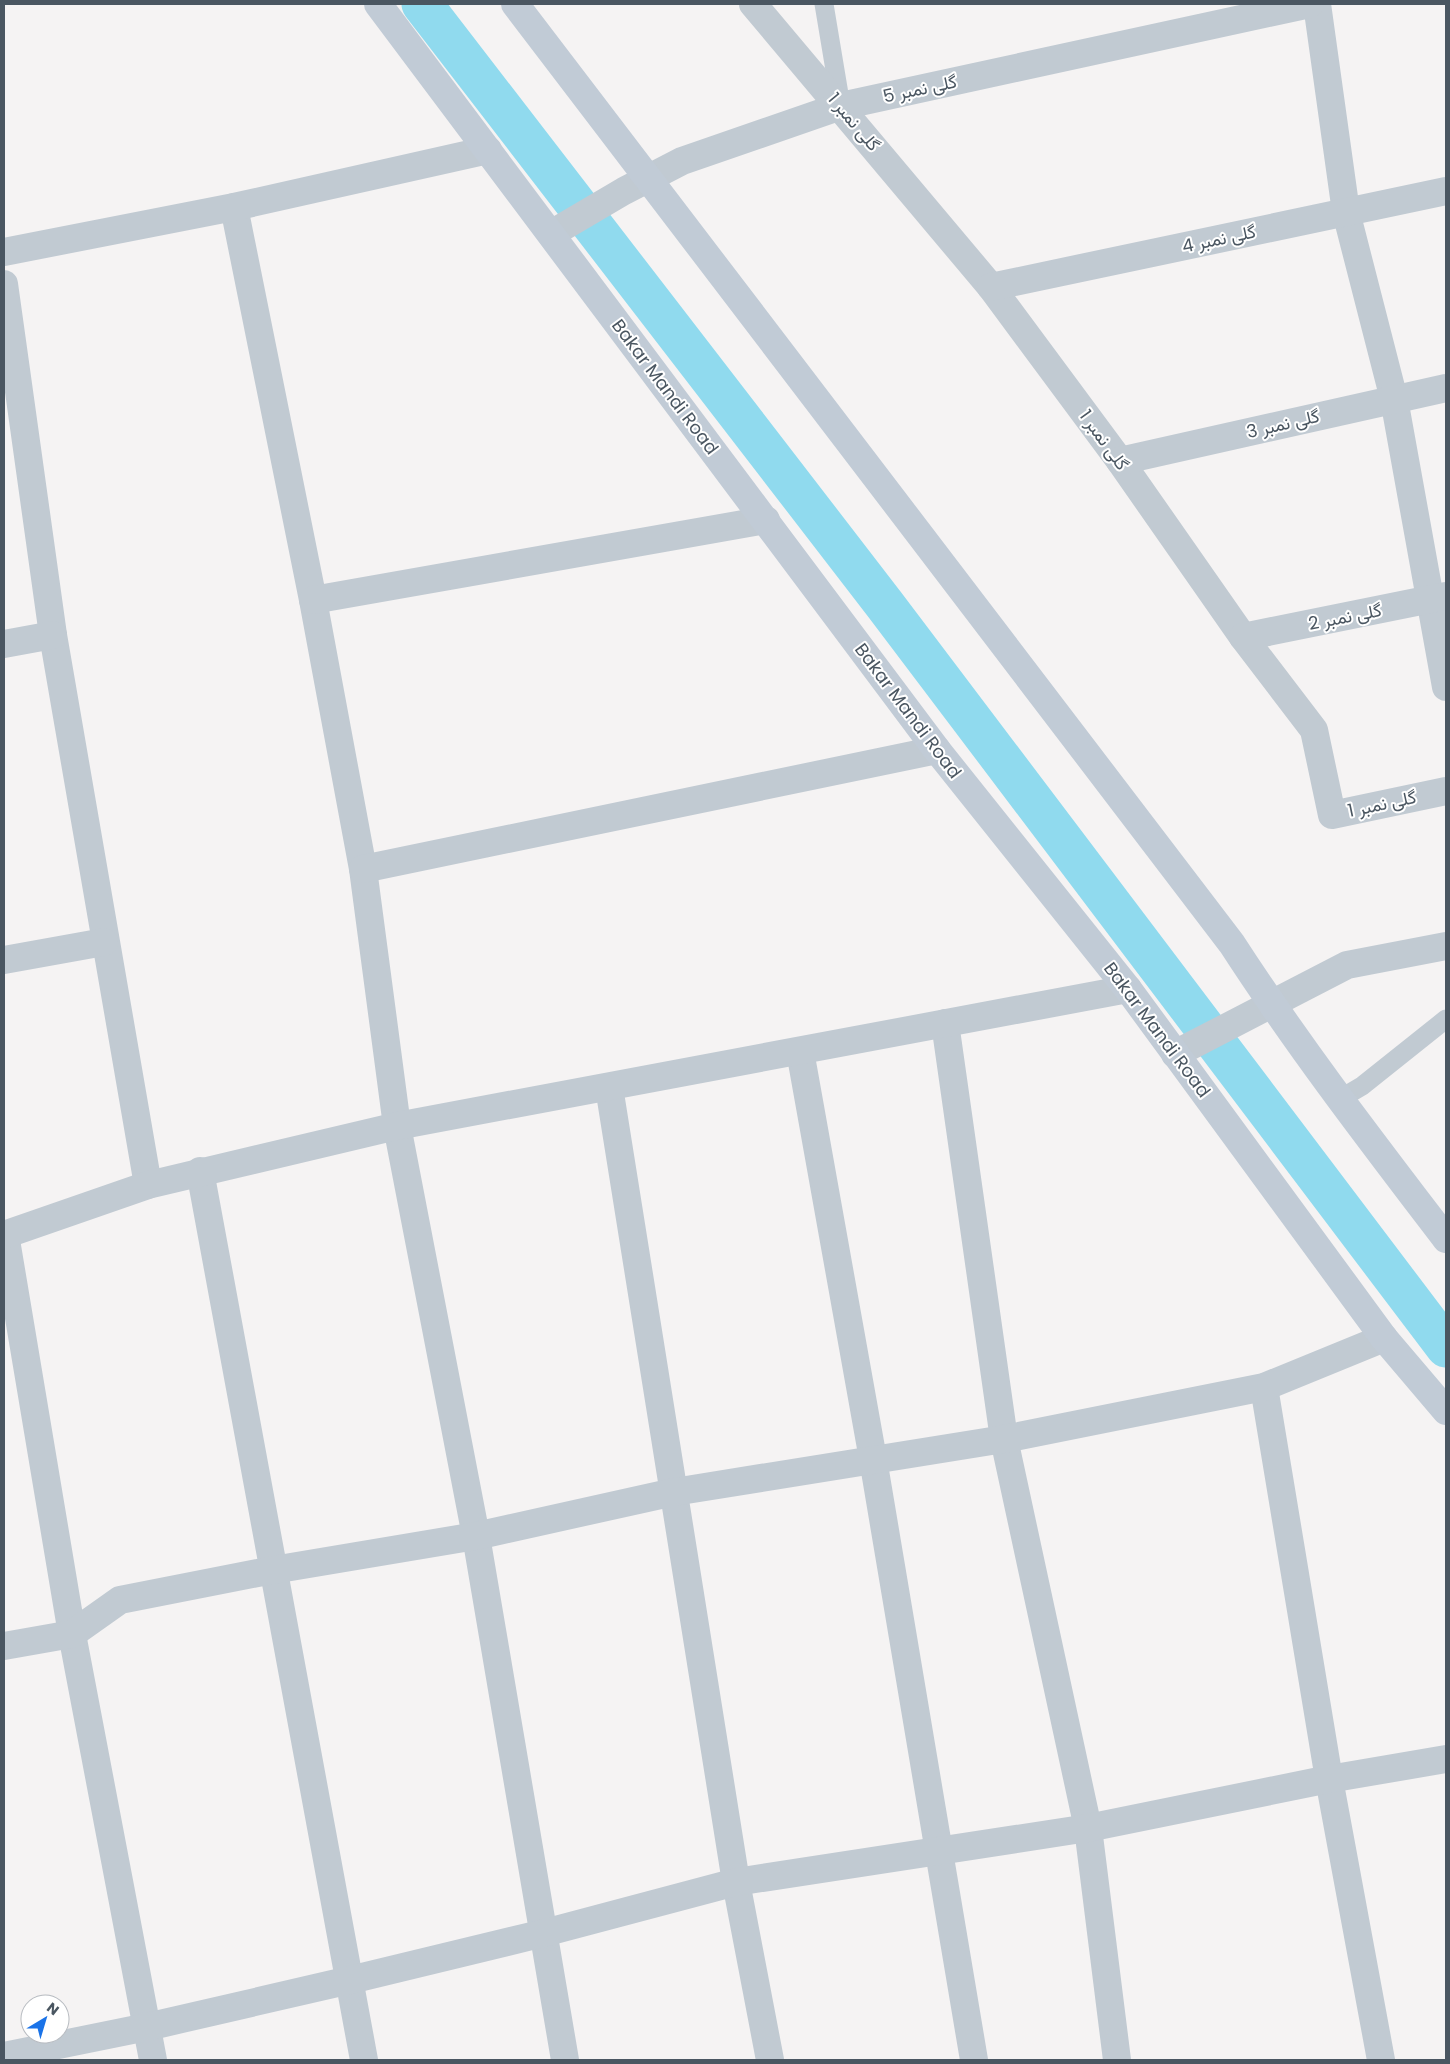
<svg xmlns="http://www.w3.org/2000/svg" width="1450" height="2064" viewBox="0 0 1450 2064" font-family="Poppins,Vazirmatn,sans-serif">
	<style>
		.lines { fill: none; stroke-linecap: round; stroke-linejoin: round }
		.canal { stroke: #90daee; stroke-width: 41 }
		.lane { stroke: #c1cad2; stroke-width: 19 }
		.street { stroke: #c1cad2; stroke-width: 28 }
		.secondary { stroke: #c1cbd6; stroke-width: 28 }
		.labels { text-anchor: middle; stroke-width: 4; stroke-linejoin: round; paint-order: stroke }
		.street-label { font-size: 18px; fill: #4a5661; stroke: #fff }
	</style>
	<rect width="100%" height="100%" fill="#f5f3f3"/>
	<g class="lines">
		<!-- canal -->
		<path class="canal" d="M 422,4 L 885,605 L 1446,1347"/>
		<!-- lane -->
		<g class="lane">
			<path d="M 824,4 L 841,106"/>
			<path d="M 1340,1099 L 1362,1086 L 1446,1019"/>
		</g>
		<!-- street -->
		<g class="street">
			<path d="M 753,4 L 991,287 L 1120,461 L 1243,637 L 1314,730 L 1332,815 L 1446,791"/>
			<path d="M 1317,4 L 1346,212 L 1394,399 L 1446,687"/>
			<path d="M 234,207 L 313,600 L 363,869 L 397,1126 L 476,1536 L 565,2060"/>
			<path d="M 551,234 L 624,191 L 682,161 L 841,106 L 1310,4"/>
			<path d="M 4,252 L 234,207 L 488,150"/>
			<path d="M 4,284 L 53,635 L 148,1185"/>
			<path d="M 991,287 L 1446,191"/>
			<path d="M 1120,461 L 1446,388"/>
			<path d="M 313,600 L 766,520"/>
			<path d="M 1243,637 L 1446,596"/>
			<path d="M 4,644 L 53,635"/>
			<path d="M 363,869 L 937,750"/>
			<path d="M 4,960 L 104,942"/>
			<path d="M 945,1023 L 1004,1439 L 1088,1828 L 1117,2060"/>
			<path d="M 800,1051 L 873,1459 L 974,2060"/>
			<path d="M 1175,1054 L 1347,965 L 1446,946"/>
			<path d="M 609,1087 L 736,1882 L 770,2060"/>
			<path d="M 200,1171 L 364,2060"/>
			<path d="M 5,1234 L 72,1634 L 153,2060"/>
			<path d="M 4,1235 L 148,1185 L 397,1126 L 1128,989"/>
			<path d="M 1264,1387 L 1329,1779 L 1381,2060"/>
			<path d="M 4,1646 L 72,1634 L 120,1600 L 273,1570 L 476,1536 L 674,1492 L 1004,1439 L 1264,1387 L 1384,1338"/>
			<path d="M 4,2056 L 147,2027 L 350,1980 L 544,1933 L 736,1882 L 1088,1828 L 1329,1779 L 1446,1759"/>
		</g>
		<!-- secondary -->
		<g class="secondary">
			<path d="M 378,4 L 937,750 L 1128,989 L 1384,1338 L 1446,1411"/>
			<path d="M 515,4 L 1232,944 C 1298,1046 1372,1142 1446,1239"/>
		</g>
	</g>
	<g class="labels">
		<!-- street labels -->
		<g class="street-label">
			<text transform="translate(920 89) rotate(-12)" y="6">گلی نمبر 5</text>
			<text transform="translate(854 122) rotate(50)" y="6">گلی نمبر 1</text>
			<text transform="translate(1219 239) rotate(-12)" y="6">گلی نمبر 4</text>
			<text transform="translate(665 387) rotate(53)" y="6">Bakar Mandi Road</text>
			<text transform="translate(1283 424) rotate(-13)" y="6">گلی نمبر 3</text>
			<text transform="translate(1104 440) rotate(54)" y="6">گلی نمبر 1</text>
			<text transform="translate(1345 617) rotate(-11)" y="6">گلی نمبر 2</text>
			<text transform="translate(908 711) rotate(53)" y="6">Bakar Mandi Road</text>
			<text transform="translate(1382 804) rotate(-12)" y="6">گلی نمبر 1</text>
			<text transform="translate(1157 1030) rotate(53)" y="6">Bakar Mandi Road</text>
		</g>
	</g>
	<!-- border -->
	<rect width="1450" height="2064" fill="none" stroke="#4a5661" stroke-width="10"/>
	<!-- north arrow -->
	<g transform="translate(45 2019) rotate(38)"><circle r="24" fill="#ffffff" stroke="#b7bbc0"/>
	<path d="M0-4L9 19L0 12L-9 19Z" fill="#1a73e8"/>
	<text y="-8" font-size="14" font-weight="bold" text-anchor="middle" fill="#4a5661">N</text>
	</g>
</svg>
